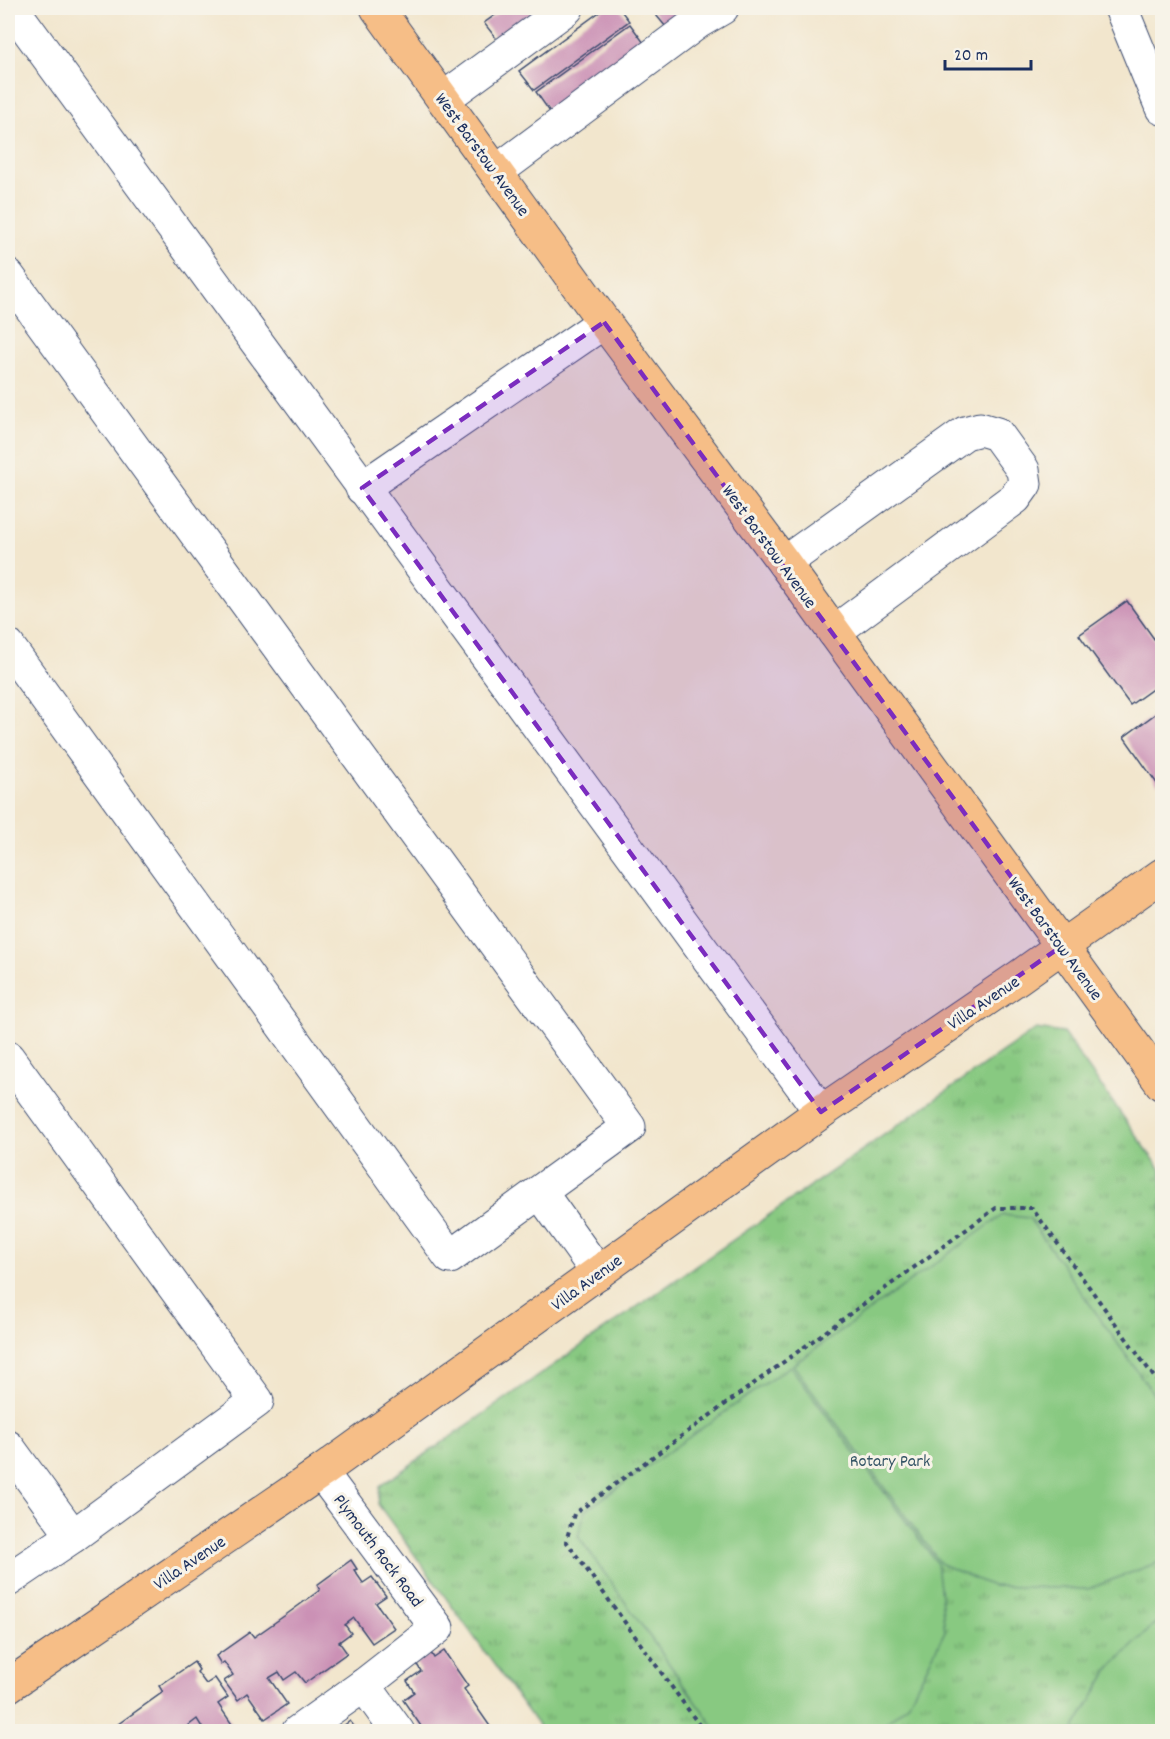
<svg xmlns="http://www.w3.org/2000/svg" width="1170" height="1739" viewBox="0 0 1170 1739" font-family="Dekko,sans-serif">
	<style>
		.grass { fill: url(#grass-tufts); stroke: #527c70; stroke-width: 1.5 }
		.garden { fill: #88c981; stroke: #527c70; stroke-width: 1.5 }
		.building { fill: #cb91b5 }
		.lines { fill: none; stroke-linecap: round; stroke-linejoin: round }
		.minor-casing { stroke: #3b4a6f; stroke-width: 35 }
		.major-casing { stroke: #3b4a6f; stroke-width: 35 }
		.path { stroke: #3b4a6f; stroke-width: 4; stroke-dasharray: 4.5 4.5; stroke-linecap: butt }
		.minor { stroke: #fff; stroke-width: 33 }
		.major { stroke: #f6be87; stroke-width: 33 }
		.marked { fill: #7b2cbf; fill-opacity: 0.2; stroke: #7b2cbf; stroke-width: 4.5; stroke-dasharray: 12 8; stroke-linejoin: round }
		.labels { text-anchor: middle; stroke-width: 6; stroke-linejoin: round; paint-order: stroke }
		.street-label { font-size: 18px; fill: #1b2f5e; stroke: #f7f3e8 }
		.park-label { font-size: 18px; fill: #365667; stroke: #f7f3e8 }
	</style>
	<defs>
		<pattern id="grass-tufts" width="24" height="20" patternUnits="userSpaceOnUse" patternTransform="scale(1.5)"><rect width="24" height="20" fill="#88c981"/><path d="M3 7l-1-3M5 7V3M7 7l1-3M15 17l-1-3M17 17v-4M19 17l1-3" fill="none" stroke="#6ea46d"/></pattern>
	</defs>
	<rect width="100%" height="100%" fill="#f7f3e8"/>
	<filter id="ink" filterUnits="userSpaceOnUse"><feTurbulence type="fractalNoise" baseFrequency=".0167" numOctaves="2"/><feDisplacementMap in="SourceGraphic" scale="12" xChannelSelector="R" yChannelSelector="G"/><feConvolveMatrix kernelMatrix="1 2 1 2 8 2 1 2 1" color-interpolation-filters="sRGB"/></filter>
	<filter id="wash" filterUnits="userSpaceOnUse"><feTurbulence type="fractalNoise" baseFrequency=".008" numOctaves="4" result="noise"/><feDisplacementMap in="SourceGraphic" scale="24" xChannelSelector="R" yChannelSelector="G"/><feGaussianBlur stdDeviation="1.35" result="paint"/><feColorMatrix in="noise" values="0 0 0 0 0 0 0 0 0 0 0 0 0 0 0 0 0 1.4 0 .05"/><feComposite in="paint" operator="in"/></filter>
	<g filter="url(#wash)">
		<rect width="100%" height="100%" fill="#f2e6cd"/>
		<!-- grass -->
		<path class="grass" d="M 1036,1029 L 1063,1033 L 1162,1171 L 1162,1731 L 542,1731 L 378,1504 L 380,1486 Z"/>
		<!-- garden -->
		<g class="garden">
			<path d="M 1003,1215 L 1029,1218 L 1162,1406 L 1162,1561 L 1088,1589 L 992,1586 L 941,1564 L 793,1365 Z"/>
			<path d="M 790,1366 L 937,1563 L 945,1631 L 908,1704 L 877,1731 L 717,1731 L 578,1536 L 586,1510 Z"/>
			<path d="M 1162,1617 L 1162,1731 L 1073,1731 L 1110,1668 Z"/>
		</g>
		<g id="blocks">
			<!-- building -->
			<g class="building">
				<path d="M 505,8 L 545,8 L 499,42 L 484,23 Z"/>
				<path d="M 605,8 L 619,8 L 629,21 L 534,90 L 519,71 Z"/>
				<path d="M 653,8 L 693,8 L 666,27 L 651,9 Z"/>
				<path d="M 630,24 L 644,43 L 550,112 L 536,92 Z"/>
				<path d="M 1127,601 L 1162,650 L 1162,682 L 1130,705 L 1079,635 Z"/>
				<path d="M 1162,709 L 1162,782 L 1158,785 L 1124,737 Z"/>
				<path d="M 351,1560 L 357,1569 L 354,1570 L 363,1583 L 372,1577 L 386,1596 L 376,1603 L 394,1628 L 372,1643 L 354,1618 L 345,1625 L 351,1633 L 339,1642 L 347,1653 L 305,1683 L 296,1672 L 284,1680 L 279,1672 L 269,1678 L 287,1704 L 265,1719 L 247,1693 L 238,1700 L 224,1681 L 233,1675 L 224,1662 L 221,1664 L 216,1656 L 250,1632 L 254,1637 L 287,1614 L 320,1590 L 317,1585 Z"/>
				<path d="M 444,1651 L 468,1686 L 464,1689 L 494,1732 L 425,1732 L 403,1700 L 414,1692 L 407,1681 L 421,1671 L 416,1663 L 431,1653 L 434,1658 Z"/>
				<path d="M 194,1662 L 199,1670 L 197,1672 L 206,1684 L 215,1678 L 228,1697 L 218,1704 L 236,1730 L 205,1732 L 197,1719 L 188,1726 L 191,1732 L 107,1732 L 163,1692 L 159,1686 Z"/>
				<path d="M 350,1721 L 358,1732 L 319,1732 L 331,1723 L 336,1731 Z"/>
			</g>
		</g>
	</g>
	<g filter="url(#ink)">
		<use href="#blocks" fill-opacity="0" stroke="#3b4a6f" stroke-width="1.5"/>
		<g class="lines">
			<defs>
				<g id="minor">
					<path d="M 12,8 L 821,1112"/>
					<path d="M 1121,8 L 1162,108"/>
					<path d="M 443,99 L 567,8"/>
					<path d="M 496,172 L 698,22 L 722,8"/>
					<path d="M 8,276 L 629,1127 L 450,1257 L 8,646"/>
					<path d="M 362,488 L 604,322"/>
					<path d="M 784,563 L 965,433 L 980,429 L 997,434 L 1023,470 L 1025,484 L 1015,498 L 834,632"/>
					<path d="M 8,1058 L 257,1401 L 73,1536 L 8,1580"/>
					<path d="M 540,1192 L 598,1273"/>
					<path d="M 8,1447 L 73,1536"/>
					<path d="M 364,1685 L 398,1732"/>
					<path d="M 298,1732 L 364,1685 L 437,1628 L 321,1472"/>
				</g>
				<g id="major">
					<path d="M 377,8 L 604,322 L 784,563 L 1162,1084"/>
					<path d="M 8,1686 L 321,1472 L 821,1112 L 1019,977 L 1162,875"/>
				</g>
			</defs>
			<!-- minor casing -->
			<use href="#minor" class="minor-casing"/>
			<!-- major casing -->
			<use href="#major" class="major-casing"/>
			<!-- path -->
			<path class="path" d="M 700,1726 L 566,1541 L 574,1514 L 996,1208 L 1032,1208 L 1162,1388"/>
			<!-- minor -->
			<use href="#minor" class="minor"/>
			<!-- major -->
			<use href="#major" class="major"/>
		</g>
	</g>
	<!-- marked area -->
	<path class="marked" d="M 604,322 L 1062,946 L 821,1112 L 362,488 Z"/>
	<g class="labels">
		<!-- street labels -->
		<g class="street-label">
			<text transform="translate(483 154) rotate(54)" y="6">West Barstow Avenue</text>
			<text transform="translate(770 546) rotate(54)" y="6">West Barstow Avenue</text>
			<text transform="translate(1056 938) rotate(54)" y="6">West Barstow Avenue</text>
			<text transform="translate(983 1002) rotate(-34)" y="6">Villa Avenue</text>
			<text transform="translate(586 1282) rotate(-36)" y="6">Villa Avenue</text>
			<text transform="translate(379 1550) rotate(53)" y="6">Plymouth Rock Road</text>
			<text transform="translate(189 1562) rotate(-34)" y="6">Villa Avenue</text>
		</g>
		<!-- park labels -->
		<g class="park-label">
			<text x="890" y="1466">Rotary Park</text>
		</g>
	</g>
	<!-- margin -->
	<rect width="1170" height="1739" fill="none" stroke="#f7f3e8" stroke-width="30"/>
	<!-- scale -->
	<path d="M945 60v9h86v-9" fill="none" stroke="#1b2f5e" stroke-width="3"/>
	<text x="954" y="60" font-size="18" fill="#1b2f5e" stroke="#f7f3e8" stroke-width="4.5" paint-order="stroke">20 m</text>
</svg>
